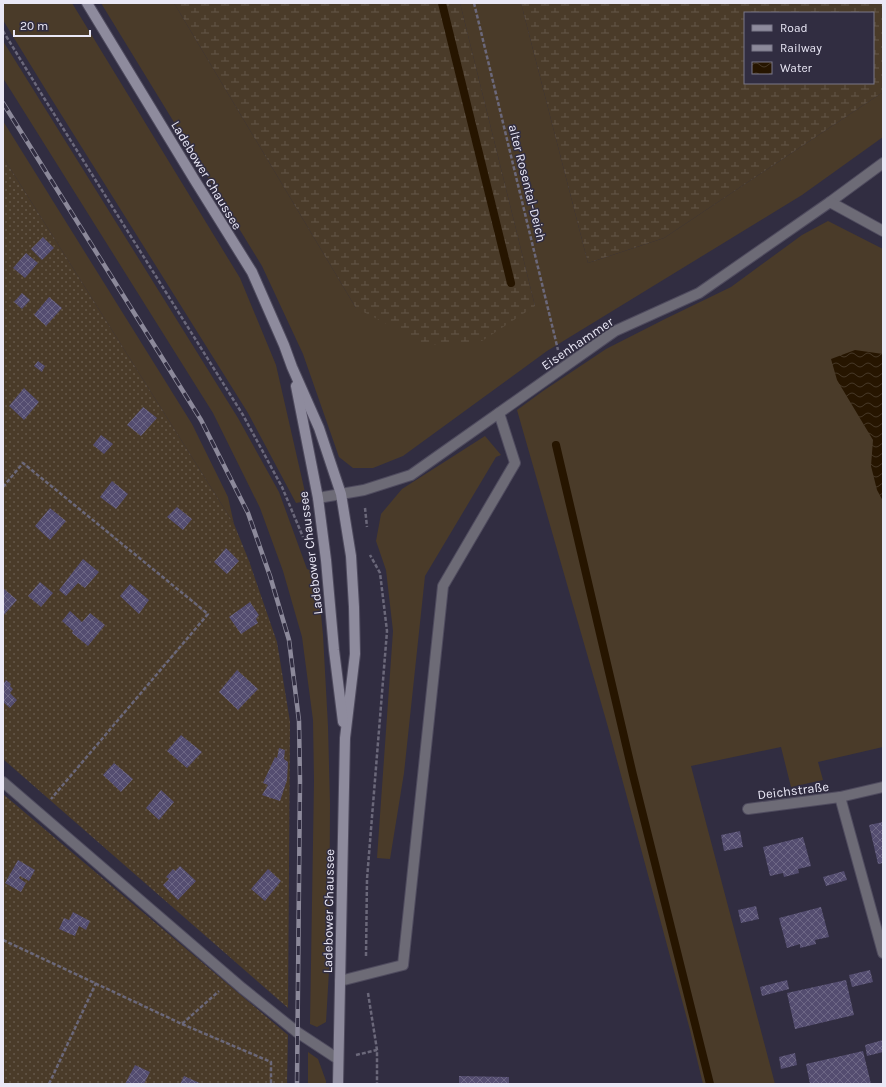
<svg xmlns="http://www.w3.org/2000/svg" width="886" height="1087" viewBox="0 0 886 1087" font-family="Karla,sans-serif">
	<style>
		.grass { fill: #4a3b29 }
		.wetland { fill: url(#wetland-marsh); fill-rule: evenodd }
		.garden { fill: url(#garden-dots) }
		.water { fill: url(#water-waves) }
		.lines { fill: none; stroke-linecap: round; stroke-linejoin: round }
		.stream { stroke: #261500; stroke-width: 8 }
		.building { fill: url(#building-cross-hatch) }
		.lane-casing { stroke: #4f4b5e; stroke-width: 12 }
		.street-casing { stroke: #4f4b5e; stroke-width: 12 }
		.secondary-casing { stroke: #4f4b5e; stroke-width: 12 }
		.path { stroke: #6b687a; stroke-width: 2.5; stroke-dasharray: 4 2; stroke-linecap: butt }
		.lane { stroke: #6d6b76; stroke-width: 10 }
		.street { stroke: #6d6b76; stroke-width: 10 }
		.secondary { stroke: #8e8b9d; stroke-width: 10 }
		.rail-casing { stroke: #8c899a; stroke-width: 4.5 }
		.rail { stroke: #312d41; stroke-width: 3; stroke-dasharray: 9; stroke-linecap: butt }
		.labels { text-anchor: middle; stroke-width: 3; stroke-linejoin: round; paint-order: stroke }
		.street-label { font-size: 13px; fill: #eae8f6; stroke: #312d41 }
	</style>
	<defs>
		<pattern id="wetland-marsh" width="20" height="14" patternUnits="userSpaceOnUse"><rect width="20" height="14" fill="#4a3b29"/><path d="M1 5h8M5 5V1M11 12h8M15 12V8" fill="none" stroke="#645749"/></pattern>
		<pattern id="garden-dots" width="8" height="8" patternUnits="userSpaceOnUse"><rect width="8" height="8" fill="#4a3b29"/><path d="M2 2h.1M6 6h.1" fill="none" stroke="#645749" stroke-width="1.8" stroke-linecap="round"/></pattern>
		<pattern id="water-waves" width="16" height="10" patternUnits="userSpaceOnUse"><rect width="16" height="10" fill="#261500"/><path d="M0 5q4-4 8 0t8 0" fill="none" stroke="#463726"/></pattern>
		<pattern id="building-cross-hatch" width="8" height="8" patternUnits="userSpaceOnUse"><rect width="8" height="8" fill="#544d70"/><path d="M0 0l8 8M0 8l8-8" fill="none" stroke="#6d6785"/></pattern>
	</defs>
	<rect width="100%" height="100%" fill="#312d41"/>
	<!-- grass -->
	<g class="grass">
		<path d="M 3,3 L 72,3 L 240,278 L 276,365 L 307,501 L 296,503 L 248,413 L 49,95 L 3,20 Z"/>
		<path d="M 101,3 L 174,3 L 356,308 L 535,306 L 460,3 L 521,3 L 588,263 L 664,238 L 883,92 L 883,137 L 802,195 L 547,351 L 403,456 L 373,468 L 353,468 L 339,457 L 303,354 L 262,266 Z"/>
		<path d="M 3,41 L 238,418 L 279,492 L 307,569 L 317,573 L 323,635 L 328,726 L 330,804 L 329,971 L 326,1022 L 317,1027 L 310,1024 L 314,781 L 313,720 L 302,637 L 283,571 L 260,508 L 213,413 L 3,78 Z"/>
		<path d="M 3,121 L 192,424 L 228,497 L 234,524 L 3,157 Z"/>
		<path d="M 828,221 L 883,249 L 883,747 L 818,762 L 823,780 L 791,787 L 781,747 L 691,766 L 775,1084 L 703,1084 L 690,1030 L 608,727 L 517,410 L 543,391 L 606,349 L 665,319 L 731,287 L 802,235 Z"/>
		<path d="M 485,436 L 501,455 L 496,457 L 425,576 L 404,773 L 390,859 L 377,858 L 393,631 L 386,570 L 376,541 L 381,514 L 402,489 Z"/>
		<path d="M 308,1052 L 318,1059 L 326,1081 L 326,1084 L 308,1084 Z"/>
	</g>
	<!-- wetland -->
	<g class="wetland">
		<path d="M 174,3 L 460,3 L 535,306 L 482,341 L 427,345 L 356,308 Z"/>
		<path d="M 521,3 L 883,3 L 883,92 L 664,238 L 588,263 ZM 745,13 L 873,13 L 873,83 L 745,83 Z"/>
	</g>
	<!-- garden -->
	<g class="garden">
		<path d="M 3,157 L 234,524 L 249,561 L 277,642 L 290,722 L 288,1008 L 3,759 Z"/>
		<path d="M 3,794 L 288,1035 L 287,1084 L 3,1084 Z"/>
	</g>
	<!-- water -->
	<path class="water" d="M 855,350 L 883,354 L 883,501 L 877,490 L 871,466 L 873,440 L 837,380 L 831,359 Z"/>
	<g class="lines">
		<!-- stream -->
		<g class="stream">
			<path d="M 442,3 L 511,283"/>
			<path d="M 556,445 L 633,775 L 710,1084"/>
		</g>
	</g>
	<!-- building -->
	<g class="building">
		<path d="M 43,237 L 54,248 L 42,260 L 31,249 Z"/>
		<path d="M 26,253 L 38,263 L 25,278 L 13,268 Z"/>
		<path d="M 22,293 L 30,300 L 22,309 L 14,302 Z"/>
		<path d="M 49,297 L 62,308 L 46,326 L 34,315 Z"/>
		<path d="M 38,361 L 45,366 L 42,372 L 34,366 Z"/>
		<path d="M 24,388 L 39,402 L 24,420 L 9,406 Z"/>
		<path d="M 143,407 L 157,418 L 141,436 L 127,425 Z"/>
		<path d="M 101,435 L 113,444 L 104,454 L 93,445 Z"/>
		<path d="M 112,481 L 128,494 L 116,509 L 100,497 Z"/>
		<path d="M 177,507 L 192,519 L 183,530 L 167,517 Z"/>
		<path d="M 50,508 L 66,521 L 50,540 L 35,526 Z"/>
		<path d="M 226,548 L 239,561 L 227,574 L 214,562 Z"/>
		<path d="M 83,559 L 99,572 L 85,588 L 78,583 L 66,596 L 59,590 Z"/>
		<path d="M 40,582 L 53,593 L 41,607 L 28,596 Z"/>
		<path d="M 130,584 L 149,600 L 139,614 L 120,596 Z"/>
		<path d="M 3,588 L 17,600 L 3,616 Z"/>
		<path d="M 250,602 L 259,615 L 256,619 L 258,623 L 241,634 L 229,617 Z"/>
		<path d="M 70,611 L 82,622 L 90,613 L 105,625 L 88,646 L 72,633 L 73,631 L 62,621 Z"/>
		<path d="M 237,670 L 258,689 L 238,710 L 219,692 Z"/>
		<path d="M 6,680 L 11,684 L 10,686 L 13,689 L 10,693 L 17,700 L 10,708 L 3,702 L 3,684 Z"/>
		<path d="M 181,735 L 202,752 L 187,768 L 167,751 Z"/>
		<path d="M 279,748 L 285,750 L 284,759 L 288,762 L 287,780 L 280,801 L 262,795 L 268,785 L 263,783 L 275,757 L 277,758 Z"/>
		<path d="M 114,763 L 133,779 L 121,792 L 103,775 Z"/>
		<path d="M 161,790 L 174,802 L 159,820 L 146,808 Z"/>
		<path d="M 883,822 L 883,863 L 878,864 L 869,825 Z"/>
		<path d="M 740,831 L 743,847 L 724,851 L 721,835 Z"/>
		<path d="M 803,837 L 811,866 L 798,869 L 799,873 L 784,877 L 783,873 L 770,876 L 763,847 Z"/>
		<path d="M 18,860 L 35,870 L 29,881 L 20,876 L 19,878 L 26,883 L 21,892 L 5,883 Z"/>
		<path d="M 180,866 L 196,881 L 178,900 L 163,885 L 169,879 L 166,877 L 173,869 L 175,871 Z"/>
		<path d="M 268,869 L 281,881 L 265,901 L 251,889 Z"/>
		<path d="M 844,871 L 847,880 L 826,886 L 823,877 Z"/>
		<path d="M 756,906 L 759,919 L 741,923 L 738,910 Z"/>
		<path d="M 821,907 L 829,937 L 815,940 L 816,944 L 800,948 L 800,944 L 787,948 L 779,918 Z"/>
		<path d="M 73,912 L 90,921 L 86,930 L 79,926 L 75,936 L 59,929 L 64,918 L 69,920 Z"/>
		<path d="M 870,970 L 873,982 L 852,987 L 849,975 Z"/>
		<path d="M 787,980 L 789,989 L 762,996 L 760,987 Z"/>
		<path d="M 846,980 L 854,1015 L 795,1029 L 787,993 Z"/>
		<path d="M 883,1040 L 883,1052 L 867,1056 L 865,1045 Z"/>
		<path d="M 863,1051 L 871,1084 L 810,1084 L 806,1064 Z"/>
		<path d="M 795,1053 L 797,1065 L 781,1069 L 779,1057 Z"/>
		<path d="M 135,1065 L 150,1072 L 144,1084 L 125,1084 Z"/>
		<path d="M 184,1076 L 202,1084 L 180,1084 Z"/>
		<path d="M 459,1076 L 509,1077 L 509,1084 L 459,1084 Z"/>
	</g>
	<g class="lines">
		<defs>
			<g id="lane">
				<path d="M 830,202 L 883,163"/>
				<path d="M 3,782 L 242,988 L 297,1032 L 338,1059"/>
				<path d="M 340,981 L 403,965 L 443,586 L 515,463 L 499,413"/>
			</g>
			<g id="street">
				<path d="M 318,498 L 364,490 L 411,475 L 615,331 L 699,293 L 830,202 L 883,231"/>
				<path d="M 883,787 L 840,797 L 883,953"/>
				<path d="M 748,809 L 840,797"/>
			</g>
			<g id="secondary">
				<path d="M 87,3 L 194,179 L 252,272 L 284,345 L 292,367 L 319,428 L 341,494 L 351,556 L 354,607 L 355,654 L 345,738 L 338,1084"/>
				<path d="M 296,386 L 318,498 L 326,560 L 334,650 L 343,722"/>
			</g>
		</defs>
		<!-- lane casing -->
		<use href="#lane" class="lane-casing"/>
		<!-- street casing -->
		<use href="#street" class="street-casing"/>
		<!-- secondary casing -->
		<use href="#secondary" class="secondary-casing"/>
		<!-- path -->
		<g class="path">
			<path d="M 474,3 L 558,350"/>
			<path d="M 3,31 L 44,98 L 243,415 L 282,487 L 303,537"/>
			<path d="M 3,487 L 23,463 L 208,614 L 51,799"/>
			<path d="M 365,508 L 367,527"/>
			<path d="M 3,940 L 182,1024 L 219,991"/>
			<path d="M 366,956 L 367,879 L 387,631 L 380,573 L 370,555"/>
			<path d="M 368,993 L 377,1050 L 377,1084"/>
			<path d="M 182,1024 L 271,1062 L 271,1084"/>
			<path d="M 356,1055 L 377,1050"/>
			<path d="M 49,1084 L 96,983"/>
		</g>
		<!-- lane -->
		<use href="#lane" class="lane"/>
		<!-- street -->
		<use href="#street" class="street"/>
		<!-- secondary -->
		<use href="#secondary" class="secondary"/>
		<defs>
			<path id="rail" d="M 3,103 L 201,420 L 248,513 L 270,576 L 289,640 L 299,721 L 300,781 L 297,1084"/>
		</defs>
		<!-- rail casing -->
		<use href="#rail" class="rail-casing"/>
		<!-- rail -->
		<use href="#rail" class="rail"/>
	</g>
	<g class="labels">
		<!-- street labels -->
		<g class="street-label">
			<text transform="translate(207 175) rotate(59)" y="5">Ladebower Chaussee</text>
			<text transform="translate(528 183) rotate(76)" y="5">alter Rosental-Deich</text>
			<text transform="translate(577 343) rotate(-34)" y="5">Eisenhammer</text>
			<text transform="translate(310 553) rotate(-97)" y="5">Ladebower Chaussee</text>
			<text transform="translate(793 790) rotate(-7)" y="5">Deichstraße</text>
			<text transform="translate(328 911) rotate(-89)" y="5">Ladebower Chaussee</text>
		</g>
	</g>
	<!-- border -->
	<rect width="886" height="1087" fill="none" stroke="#eae8f6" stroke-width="8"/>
	<!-- legend -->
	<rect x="744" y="12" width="130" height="72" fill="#312d41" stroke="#7b7889"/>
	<rect x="752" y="25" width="20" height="6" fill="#8e8b9d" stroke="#7b7889"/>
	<text x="780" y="32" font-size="12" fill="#eae8f6">Road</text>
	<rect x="752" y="45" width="20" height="6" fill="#8c899a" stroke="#7b7889"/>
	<text x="780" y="52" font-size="12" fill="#eae8f6">Railway</text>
	<rect x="752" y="62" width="20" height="12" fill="url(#water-waves)" stroke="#7b7889"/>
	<text x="780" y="72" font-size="12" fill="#eae8f6">Water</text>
	<!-- scale -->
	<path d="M14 30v6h76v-6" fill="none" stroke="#eae8f6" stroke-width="2"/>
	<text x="20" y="30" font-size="12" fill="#eae8f6" stroke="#312d41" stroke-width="3" paint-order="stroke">20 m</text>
</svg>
